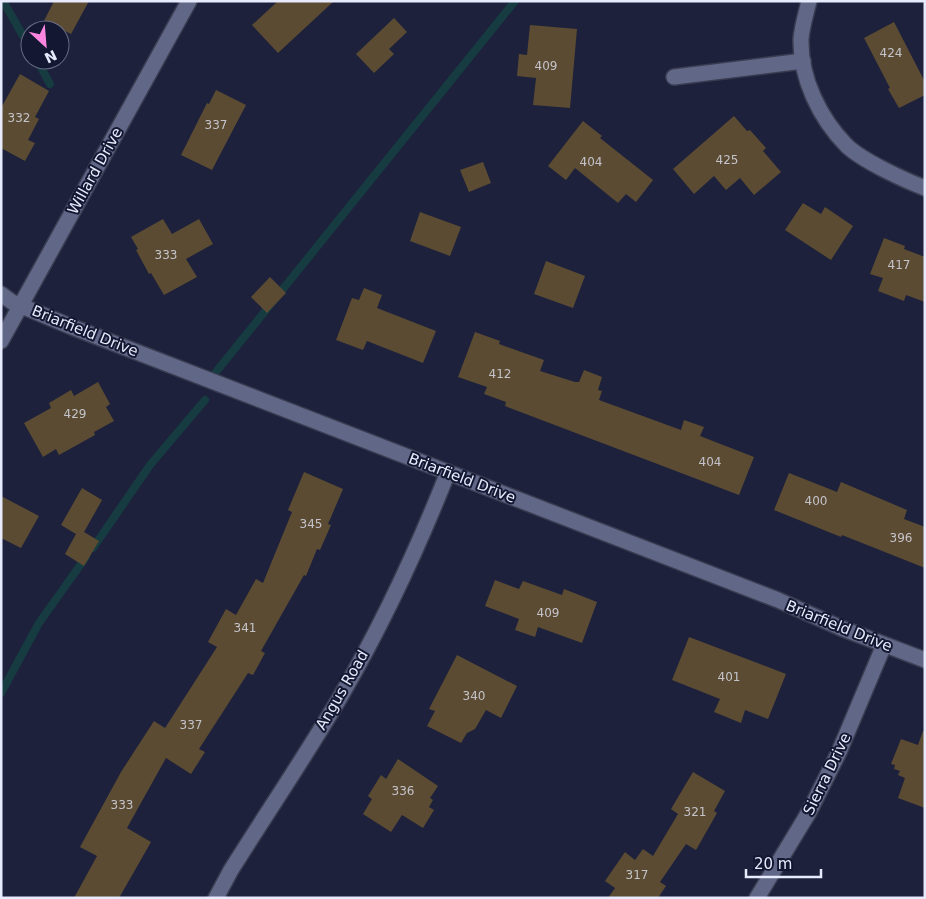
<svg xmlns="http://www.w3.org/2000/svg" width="926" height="899" viewBox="0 0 926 899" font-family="'DejaVu Sans',sans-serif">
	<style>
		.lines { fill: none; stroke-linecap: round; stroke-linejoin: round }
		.stream { stroke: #163c42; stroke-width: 8 }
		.building { fill: #5b4b32 }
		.minor-casing { stroke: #393c51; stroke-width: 18 }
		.minor { stroke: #616786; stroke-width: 15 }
		.labels { text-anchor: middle; stroke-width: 4; stroke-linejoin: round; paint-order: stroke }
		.number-label { font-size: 12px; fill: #c4c3ca }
		.street-label { font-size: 15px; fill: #e7ebfd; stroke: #141731 }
	</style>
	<rect width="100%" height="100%" fill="#1d213b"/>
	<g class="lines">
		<!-- stream -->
		<g class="stream">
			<path d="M 3,1 L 30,48"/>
			<path d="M 37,60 L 50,84"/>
			<path d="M 216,372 L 515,1"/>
			<path d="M 93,548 L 150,465 L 205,400"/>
			<path d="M 1,693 L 39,623 L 86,557"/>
		</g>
	</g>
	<!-- building -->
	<g class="building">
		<path d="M 54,1 L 89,1 L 71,34 L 44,21 Z"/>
		<path d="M 278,1 L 334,1 L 278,53 L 252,25 Z"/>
		<path d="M 394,18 L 407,32 L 389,49 L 394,54 L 374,73 L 356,54 Z"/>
		<path d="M 894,22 L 925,82 L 925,95 L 899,108 L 888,89 L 890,88 L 864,38 Z"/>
		<path d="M 530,25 L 577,29 L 570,108 L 533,105 L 536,78 L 517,76 L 519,54 L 527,55 Z"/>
		<path d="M 20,74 L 49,91 L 35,117 L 39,119 L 28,140 L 35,143 L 25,161 L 1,148 L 1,108 Z"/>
		<path d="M 216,90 L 246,105 L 212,170 L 181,155 L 207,103 L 209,104 Z"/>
		<path d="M 734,116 L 747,131 L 750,130 L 766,148 L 763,151 L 781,172 L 754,195 L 740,178 L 726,190 L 714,176 L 694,194 L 673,169 Z"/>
		<path d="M 583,121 L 602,136 L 600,138 L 653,180 L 636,202 L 626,194 L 618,203 L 575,168 L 566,180 L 548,166 Z"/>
		<path d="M 483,162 L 491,183 L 469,192 L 460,170 Z"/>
		<path d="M 803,203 L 821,214 L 825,207 L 853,226 L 831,260 L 785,230 Z"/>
		<path d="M 420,212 L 461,227 L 450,256 L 410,241 Z"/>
		<path d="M 163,219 L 172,234 L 199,219 L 213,244 L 186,259 L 197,277 L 164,295 L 151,273 L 149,274 L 136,250 L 138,249 L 131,237 Z"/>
		<path d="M 884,238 L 905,246 L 904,249 L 925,257 L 925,302 L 906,295 L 904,301 L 878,291 L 883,278 L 870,274 Z"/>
		<path d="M 546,261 L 585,276 L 573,308 L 534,294 Z"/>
		<path d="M 270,277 L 286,293 L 267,313 L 251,297 Z"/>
		<path d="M 364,288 L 382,295 L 377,308 L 436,331 L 423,363 L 367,341 L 363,350 L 336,340 L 352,298 L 359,300 Z"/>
		<path d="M 475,332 L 500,341 L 499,344 L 544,360 L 540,371 L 575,382 L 579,382 L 584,370 L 602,377 L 598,390 L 602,391 L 599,400 L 681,430 L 684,420 L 704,427 L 700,436 L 754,457 L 739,495 L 505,406 L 506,402 L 484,394 L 487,387 L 458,377 Z"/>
		<path d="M 98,382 L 110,404 L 106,407 L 114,421 L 94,432 L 95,435 L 59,455 L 56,449 L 43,457 L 24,423 L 51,408 L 49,403 L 71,390 L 74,396 Z"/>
		<path d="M 304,472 L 343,489 L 328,524 L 331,525 L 320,550 L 317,549 L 306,576 L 304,575 L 261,651 L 265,653 L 253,675 L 248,673 L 199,749 L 205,752 L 191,774 L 166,758 L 127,828 L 151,842 L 119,898 L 74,898 L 97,856 L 80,847 L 121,772 L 154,721 L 165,728 L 217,647 L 208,642 L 226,609 L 236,615 L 256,579 L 263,583 L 292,512 L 288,510 Z"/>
		<path d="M 789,473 L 837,492 L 841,482 L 907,510 L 904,519 L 925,527 L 925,568 L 842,535 L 841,537 L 774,510 Z"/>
		<path d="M 82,488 L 102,500 L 84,532 L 99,541 L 84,566 L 65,554 L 76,534 L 61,525 Z"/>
		<path d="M 1,496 L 39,516 L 21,548 L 1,538 Z"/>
		<path d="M 495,580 L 519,589 L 523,581 L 562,595 L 564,589 L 597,602 L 582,643 L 538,627 L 535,637 L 515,630 L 519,619 L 485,606 Z"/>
		<path d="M 689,637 L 786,674 L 768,719 L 745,710 L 741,723 L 714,712 L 720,699 L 672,680 Z"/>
		<path d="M 457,655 L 517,686 L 501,718 L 486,710 L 475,729 L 467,733 L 461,743 L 427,726 L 435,711 L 429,709 Z"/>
		<path d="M 923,731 L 925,732 L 925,808 L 898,798 L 905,778 L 898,775 L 900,771 L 894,769 L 895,765 L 891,764 L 901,739 L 918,745 Z"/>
		<path d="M 398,759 L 438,786 L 430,798 L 433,800 L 429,807 L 434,810 L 423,828 L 402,815 L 391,832 L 363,814 L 372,799 L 368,796 L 381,775 L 386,779 Z"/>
		<path d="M 693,772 L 725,791 L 714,811 L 717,813 L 696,850 L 686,844 L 660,882 L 666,886 L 658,898 L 608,898 L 615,888 L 605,881 L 625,852 L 635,860 L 643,849 L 653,856 L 678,814 L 671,809 Z"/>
	</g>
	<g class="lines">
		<defs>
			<g id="minor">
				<path d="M 809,1 C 806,14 802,26 801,39 C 800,78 820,119 847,146 C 863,161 904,180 925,188"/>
				<path d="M 674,77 L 803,61"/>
				<path d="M 1,294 L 12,302 L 72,327 L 778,600 L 841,628 L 925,660"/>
				<path d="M 1,341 L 189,1"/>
				<path d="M 216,898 L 231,870 C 268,811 307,754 342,694 C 383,623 418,548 448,472"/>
				<path d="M 757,898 L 809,812 L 839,752 L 884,645"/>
			</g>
		</defs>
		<!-- minor casing -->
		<use href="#minor" class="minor-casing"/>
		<!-- minor -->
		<use href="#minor" class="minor"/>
	</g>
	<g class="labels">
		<!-- number labels -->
		<g class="number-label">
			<text x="891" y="57">424</text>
			<text x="546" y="70">409</text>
			<text x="19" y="122">332</text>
			<text x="216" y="129">337</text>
			<text x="727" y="164">425</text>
			<text x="591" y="166">404</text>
			<text x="166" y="259">333</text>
			<text x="899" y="269">417</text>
			<text x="500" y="378">412</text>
			<text x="75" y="418">429</text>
			<text x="710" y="466">404</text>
			<text x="816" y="505">400</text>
			<text x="311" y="528">345</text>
			<text x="901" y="542">396</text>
			<text x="548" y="617">409</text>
			<text x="245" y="632">341</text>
			<text x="729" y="681">401</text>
			<text x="474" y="700">340</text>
			<text x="191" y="729">337</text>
			<text x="403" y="795">336</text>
			<text x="122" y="809">333</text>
			<text x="695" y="816">321</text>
			<text x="637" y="879">317</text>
		</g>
		<!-- street labels -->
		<g class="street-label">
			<text transform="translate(95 171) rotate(-61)" y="5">Willard Drive</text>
			<text transform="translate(85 331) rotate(22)" y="5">Briarfield Drive</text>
			<text transform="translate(462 478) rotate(21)" y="5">Briarfield Drive</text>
			<text transform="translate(839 626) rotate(22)" y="5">Briarfield Drive</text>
			<text transform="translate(342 690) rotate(-60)" y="5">Angus Road</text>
			<text transform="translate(827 774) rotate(-64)" y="5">Sierra Drive</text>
		</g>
	</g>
	<!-- border -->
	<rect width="926" height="899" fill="none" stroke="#e7ebfd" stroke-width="5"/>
	<!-- north arrow -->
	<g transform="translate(45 45) rotate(154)"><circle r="24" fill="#141731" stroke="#686c83"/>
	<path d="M0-4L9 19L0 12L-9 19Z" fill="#fe86e1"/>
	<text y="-8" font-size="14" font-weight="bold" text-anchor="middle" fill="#e7ebfd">N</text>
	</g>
	<!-- scale -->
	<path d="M746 869v8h75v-8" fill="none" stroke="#e7ebfd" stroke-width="2.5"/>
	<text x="754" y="869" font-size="15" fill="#e7ebfd" stroke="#141731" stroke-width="4" paint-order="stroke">20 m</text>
</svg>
